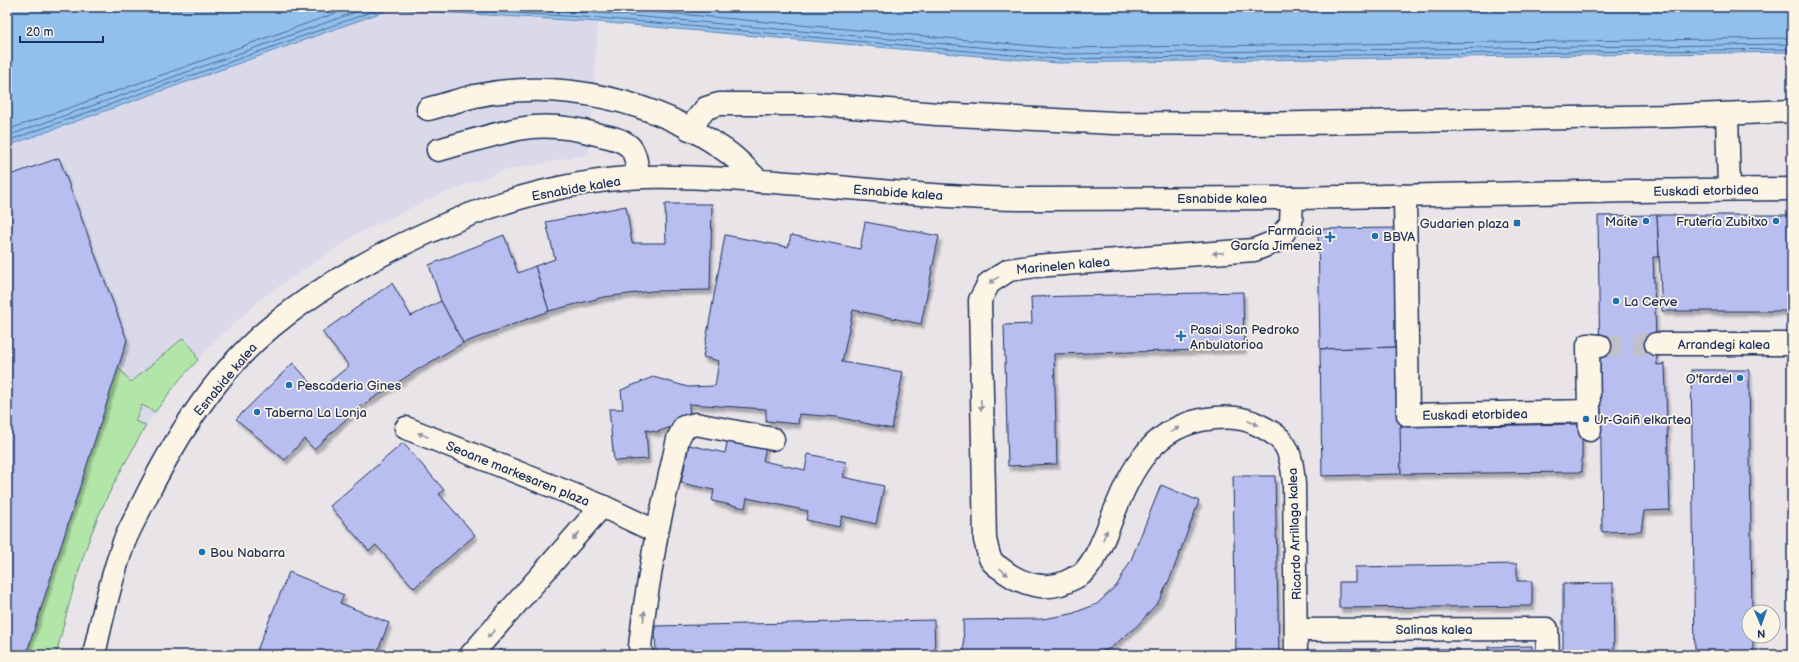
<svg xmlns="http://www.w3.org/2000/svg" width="1799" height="662" viewBox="0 0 1799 662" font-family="'Balsamiq Sans',sans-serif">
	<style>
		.built { fill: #dad9ea }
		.green { fill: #b2e6a8; stroke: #668a83 }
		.water { fill: #92c0ec; stroke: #6286b3 }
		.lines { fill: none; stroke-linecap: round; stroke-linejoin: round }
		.shore { stroke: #4b6997; stroke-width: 1 }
		.building { fill: #b8beef; stroke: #1b2f5e; filter: url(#shadow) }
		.minor-tunnel { stroke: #bfc0cc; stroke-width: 22; stroke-dasharray: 22 11; stroke-linecap: butt }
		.minor-casing { stroke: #1b2f5e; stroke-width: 25 }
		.minor { stroke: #fcf5e5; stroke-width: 22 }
		.oneway { fill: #8c92a2 }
		.poi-dot { fill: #1f6fb2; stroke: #fcf5e5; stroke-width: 1.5 }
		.labels { text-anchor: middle; stroke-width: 3.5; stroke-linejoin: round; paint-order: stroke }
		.street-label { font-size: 13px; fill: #1b2f5e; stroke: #fcf5e5 }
		.poi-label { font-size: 13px; fill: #1b2f5e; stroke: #fcf5e5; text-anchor: start }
	</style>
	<defs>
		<filter id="shadow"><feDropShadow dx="2.5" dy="4.5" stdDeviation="1" flood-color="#0004"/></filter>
	</defs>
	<rect width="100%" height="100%" fill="#e8e4e8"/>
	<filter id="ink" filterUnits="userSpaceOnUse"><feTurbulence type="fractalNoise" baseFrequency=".025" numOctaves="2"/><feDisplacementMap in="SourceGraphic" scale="8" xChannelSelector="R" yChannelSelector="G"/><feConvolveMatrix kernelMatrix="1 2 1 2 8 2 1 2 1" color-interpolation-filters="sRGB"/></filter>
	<g filter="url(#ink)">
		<!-- built -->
		<path class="built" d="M 391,9 L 598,22 L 589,154 L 503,171 L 438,195 L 355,235 L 262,298 L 215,341 L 180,379 L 146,425 L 113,485 L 90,537 L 69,602 L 56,655 L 7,655 L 7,146 Z"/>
		<!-- green -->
		<path class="green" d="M 17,333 L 118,367 L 131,382 L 183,338 L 193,349 L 198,360 L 180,379 L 155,412 L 142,405 L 135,421 L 146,425 C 126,462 104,498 90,537 C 76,576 66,615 56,655 L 7,655 L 7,350 Z"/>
		<!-- water -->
		<path class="water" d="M 7,7 L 1792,7 L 1792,52 L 1057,63 L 598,22 L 391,9 L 7,146 Z"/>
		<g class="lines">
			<!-- shore -->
			<g class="shore">
				<path d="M 414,7 L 599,18 L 1057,59 L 1792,49"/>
				<path d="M 499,7 L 599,13 L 1057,54 L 1792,44"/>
				<path d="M 600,7 L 1057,48 L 1792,38"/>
				<path d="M 7,130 L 353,7"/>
				<path d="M 7,136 L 370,7"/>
				<path d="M 7,141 L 385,7"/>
			</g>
		</g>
		<!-- building -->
		<g class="building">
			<path d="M 59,158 L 127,340 L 26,655 L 7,655 L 7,176 Z"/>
			<path d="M 665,204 L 712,204 L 710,290 L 653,291 L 604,297 L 549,311 L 535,266 L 555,259 L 546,222 L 626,206 L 632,243 L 666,243 Z"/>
			<path d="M 1657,215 L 1659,257 L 1653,257 L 1657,365 L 1665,364 L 1670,510 L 1644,511 L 1641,531 L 1602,532 L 1598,216 Z"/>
			<path d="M 1657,215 L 1792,215 L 1792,311 L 1662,311 Z"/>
			<path d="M 865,222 L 939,236 L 921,324 L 853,310 L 842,362 L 903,372 L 892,429 L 837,417 L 799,414 L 798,424 L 766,421 L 766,409 L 689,404 L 690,420 L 657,432 L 646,430 L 648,459 L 614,461 L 609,409 L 623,409 L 621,390 L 653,377 L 688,387 L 715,386 L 719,361 L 703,357 L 725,235 L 788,247 L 791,235 L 860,249 Z"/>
			<path d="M 1401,228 L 1401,347 L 1320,349 L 1318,229 Z"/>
			<path d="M 504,235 L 518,273 L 535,266 L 549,311 L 463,343 L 441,301 L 429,265 Z"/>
			<path d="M 392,283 L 411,316 L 441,301 L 463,343 L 417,370 L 358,408 L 314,449 L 304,439 L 285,460 L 236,419 L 293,363 L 318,391 L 349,366 L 322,332 Z"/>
			<path d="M 1243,292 L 1244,349 L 1054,354 L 1057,464 L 1008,466 L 1004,325 L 1032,324 L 1031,297 Z"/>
			<path d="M 1401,347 L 1401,474 L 1322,476 L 1320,349 Z"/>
			<path d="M 1691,370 L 1749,370 L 1752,612 L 1749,612 L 1749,636 L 1753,636 L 1753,655 L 1695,655 Z"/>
			<path d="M 1582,424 L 1582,472 L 1401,474 L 1400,427 Z"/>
			<path d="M 728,438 L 766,446 L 763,461 L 805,470 L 808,454 L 846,462 L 843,477 L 884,486 L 876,524 L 842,516 L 839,527 L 806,520 L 808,511 L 747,498 L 745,508 L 712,501 L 714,490 L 681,483 L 689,445 L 725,453 Z"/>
			<path d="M 403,443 L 444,490 L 439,494 L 475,535 L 414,588 L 376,545 L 369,551 L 330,506 Z"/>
			<path d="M 1233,476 L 1275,476 L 1279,655 L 1236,655 Z"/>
			<path d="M 1161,485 L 1199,501 L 1171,576 L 1159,601 L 1138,625 L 1111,648 L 1091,655 L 964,655 L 963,620 L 1043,619 L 1071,614 L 1097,604 L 1117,585 L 1131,560 Z"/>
			<path d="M 1517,564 L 1517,581 L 1532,581 L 1532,606 L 1339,608 L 1339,582 L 1355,582 L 1355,567 Z"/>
			<path d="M 289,572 L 344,595 L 340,603 L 389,623 L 376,655 L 255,655 Z"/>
			<path d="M 1613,583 L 1614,655 L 1563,655 L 1563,584 Z"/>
			<path d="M 934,620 L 935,655 L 656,655 L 655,626 Z"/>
			<path d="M 1532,646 L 1532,655 L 1488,655 L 1488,647 Z"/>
			<path d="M 500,649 L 507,655 L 494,655 Z"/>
			<rect x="1339" y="649" width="45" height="6"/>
			<rect x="1415" y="649" width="44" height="6"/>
		</g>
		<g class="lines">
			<!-- minor-tunnel -->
			<path class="minor-tunnel" d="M 1600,346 L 1656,344"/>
			<defs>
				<g id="minor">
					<path d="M 428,109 C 443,105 459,100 475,96 C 560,78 655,100 726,151 C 738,159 748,171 759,181"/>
					<path d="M 1727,114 L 1729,189"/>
					<path d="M 689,129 L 706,108 L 719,104 L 816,104 L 937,114 L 1114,123 L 1254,124 L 1672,116 L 1792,111"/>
					<path d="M 438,150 C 464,143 491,135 518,129 C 544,124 575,128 600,135 C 610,137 621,139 629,146 C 636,152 637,168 639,177"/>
					<path d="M 1405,196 L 1408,415 L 1589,411 L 1588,345 L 1600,346"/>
					<path d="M 1292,198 L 1291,223 L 1277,241 L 1254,250 L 1036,266 L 1009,270 L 989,283 L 980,300 L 985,540 C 987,546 988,555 991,560 C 993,563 997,566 1000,568 C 1021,585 1048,593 1072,579 C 1076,577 1082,575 1085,571 C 1097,557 1103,540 1110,523 C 1128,477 1147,431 1201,420 C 1217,417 1237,416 1252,422 C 1286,437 1291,447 1294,484 L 1296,655"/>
					<path d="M 1656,344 L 1792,344"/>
					<path d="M 1589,411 L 1590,430"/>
					<path d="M 406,428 L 602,506 L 657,532 L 645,605 L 640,646 L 642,655"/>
					<path d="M 657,532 L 678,439 L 684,427 L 696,424 L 773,439"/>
					<path d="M 1296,630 L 1547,629 L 1548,655"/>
					<path d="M 94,655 C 102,617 111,579 124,542 C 129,530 135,519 141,507 C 172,443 215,373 271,327 C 316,290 368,260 420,236 C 490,203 567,180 645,177 C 677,176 709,178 742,180 C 839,185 936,199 1033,199 C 1121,198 1208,199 1296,198 C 1461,195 1627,190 1792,189"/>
					<path d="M 471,655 L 602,506"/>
				</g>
			</defs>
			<!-- minor casing -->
			<use href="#minor" class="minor-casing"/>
			<!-- minor -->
			<use href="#minor" class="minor"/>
		</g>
		<!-- one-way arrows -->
		<defs><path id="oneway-solid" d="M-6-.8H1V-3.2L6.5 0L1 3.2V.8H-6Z"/></defs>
		<g class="oneway">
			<use href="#oneway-solid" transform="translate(1218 253) rotate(176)"/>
			<use href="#oneway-solid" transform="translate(994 280) rotate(145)"/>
			<use href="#oneway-solid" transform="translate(981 405) rotate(88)"/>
			<use href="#oneway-solid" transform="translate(1253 423) rotate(23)"/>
			<use href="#oneway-solid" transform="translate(1175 430) rotate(-29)"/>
			<use href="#oneway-solid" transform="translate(423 435) rotate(-158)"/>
			<use href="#oneway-solid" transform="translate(1105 535) rotate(-68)"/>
			<use href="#oneway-solid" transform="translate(576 536) rotate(131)"/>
			<use href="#oneway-solid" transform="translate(1004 572) rotate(39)"/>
			<use href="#oneway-solid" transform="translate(644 616) rotate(-84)"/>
			<use href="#oneway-solid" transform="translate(491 634) rotate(132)"/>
		</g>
	</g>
	<!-- markers -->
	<g class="poi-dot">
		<circle cx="1646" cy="221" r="4"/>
		<circle cx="1776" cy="221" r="4"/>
		<rect x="1513" y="219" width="8" height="8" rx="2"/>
		<circle cx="1375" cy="236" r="4"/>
		<path d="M1328 231h4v4h4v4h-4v4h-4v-4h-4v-4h4z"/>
		<circle cx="1616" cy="301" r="4"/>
		<path d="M1179 330h4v4h4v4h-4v4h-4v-4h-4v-4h4z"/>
		<circle cx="1740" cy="378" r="4"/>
		<circle cx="289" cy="385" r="4"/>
		<circle cx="257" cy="412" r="4"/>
		<circle cx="1586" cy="419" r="4"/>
		<circle cx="202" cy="552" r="4"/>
	</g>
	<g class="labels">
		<!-- street labels -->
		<g class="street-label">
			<text transform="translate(576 188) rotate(-10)" y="5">Esnabide kalea</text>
			<text transform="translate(1706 190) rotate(-1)" y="5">Euskadi etorbidea</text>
			<text transform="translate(898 192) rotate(4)" y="5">Esnabide kalea</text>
			<text x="1222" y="203">Esnabide kalea</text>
			<text transform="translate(1063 265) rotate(-5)" y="5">Marinelen kalea</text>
			<text x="1724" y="349">Arrandegi kalea</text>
			<text transform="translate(225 379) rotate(-50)" y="5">Esnabide kalea</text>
			<text transform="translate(1475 414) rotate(-1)" y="5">Euskadi etorbidea</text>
			<text transform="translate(518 473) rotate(22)" y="5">Seoane markesaren plaza</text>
			<text transform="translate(1294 534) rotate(-92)" y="5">Ricardo Arrillaga kalea</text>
			<text x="1434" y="634">Salinas kalea</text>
		</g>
		<!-- poi labels -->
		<g class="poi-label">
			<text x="1638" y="226" text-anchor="end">Maite</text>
			<text x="1768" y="226" text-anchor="end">Frutería Zubitxo</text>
			<text x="1509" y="228" text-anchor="end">Gudarien plaza</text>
			<text x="1322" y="235" text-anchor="end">Farmacia<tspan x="1322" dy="15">García Jimenez</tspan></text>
			<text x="1383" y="241">BBVA</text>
			<text x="1624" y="306">La Cerve</text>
			<text x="1190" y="334">Pasai San Pedroko<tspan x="1190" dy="15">Anbulatorioa</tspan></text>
			<text x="1732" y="383" text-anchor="end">O'fardel</text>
			<text x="297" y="390">Pescaderia Gines</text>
			<text x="265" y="417">Taberna La Lonja</text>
			<text x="1594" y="424">Ur-Gaiñ elkartea</text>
			<text x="210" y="557">Bou Nabarra</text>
		</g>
	</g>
	<!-- margin -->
	<rect width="1799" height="662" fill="none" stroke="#fcf5e5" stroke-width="24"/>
	<rect x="12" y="12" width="1775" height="638" fill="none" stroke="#1b2f5e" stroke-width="1.5" filter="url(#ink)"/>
	<!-- north arrow -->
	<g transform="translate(1761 624) rotate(178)"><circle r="19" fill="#fcf5e5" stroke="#a2a6af"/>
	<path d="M0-3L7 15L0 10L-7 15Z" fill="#1f6fb2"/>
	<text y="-6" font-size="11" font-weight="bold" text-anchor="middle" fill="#1b2f5e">N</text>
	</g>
	<!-- scale -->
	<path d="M20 36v6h83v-6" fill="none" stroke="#1b2f5e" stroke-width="2"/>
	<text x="26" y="36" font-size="12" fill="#1b2f5e" stroke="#fcf5e5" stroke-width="3" paint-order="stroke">20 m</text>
</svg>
